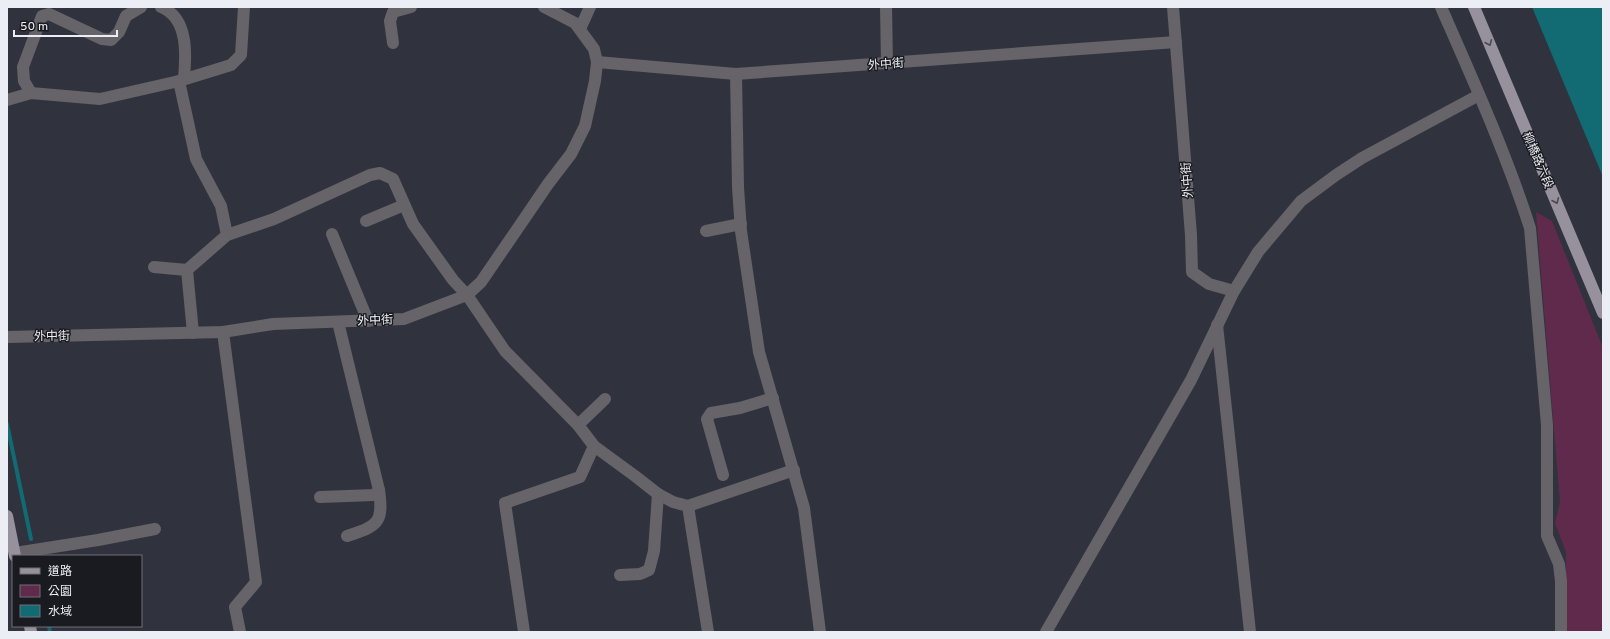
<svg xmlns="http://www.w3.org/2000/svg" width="1610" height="639" viewBox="0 0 1610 639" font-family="Overpass,'Noto Sans TC',sans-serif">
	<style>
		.green { fill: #602a4d }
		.water { fill: #126a72 }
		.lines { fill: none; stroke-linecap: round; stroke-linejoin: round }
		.stream { stroke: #126a72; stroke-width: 4 }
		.minor { stroke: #666369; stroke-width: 12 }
		.major { stroke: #97919d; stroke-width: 12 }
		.oneway { stroke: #4c4a52 }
		.labels { text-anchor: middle; stroke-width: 3; stroke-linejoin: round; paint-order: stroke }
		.street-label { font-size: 12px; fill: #eceef5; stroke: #1a1b20 }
	</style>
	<rect width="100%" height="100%" fill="#30333e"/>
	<!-- green -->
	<path class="green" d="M 1536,212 L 1552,221 L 1603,348 L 1603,632 L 1566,632 L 1566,552 L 1555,523 L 1560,502 Z"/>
	<!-- water -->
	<path class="water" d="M 1532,7 L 1603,7 L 1603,177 Z"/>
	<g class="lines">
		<!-- stream -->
		<g class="stream">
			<path d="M 7,424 L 31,539"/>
			<path d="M 49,626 L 50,632"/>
		</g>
		<!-- minor -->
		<g class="minor">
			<path d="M 161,7 C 189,18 186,56 184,79"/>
			<path d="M 886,7 L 887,64"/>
			<path d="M 1173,7 L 1191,235 L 1192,272 L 1209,284 L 1234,291"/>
			<path d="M 1441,7 C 1473,80 1506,153 1530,228 L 1547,425 L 1547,536 L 1559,564 L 1561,581 L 1561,632"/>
			<path d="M 580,29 L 590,7"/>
			<path d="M 393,43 L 390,21 L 393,12 L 411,7"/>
			<path d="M 597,62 L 736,74 L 1176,42"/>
			<path d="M 736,74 L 738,187 L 741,231 L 759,352 L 804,508 L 820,632"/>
			<path d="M 179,81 L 196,159 L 221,206 L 227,235 L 274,219 L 370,175 L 380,173 L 393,179 L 413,224 L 453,280 L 467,295 L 505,351 L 578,425 L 594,446 L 635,476 L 658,494 L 673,502 L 688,506 L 708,632"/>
			<path d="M 31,93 L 24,81 L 23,67 L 42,16 L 49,14 L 102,39 L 111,40 L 119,32 L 126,16 L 141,7"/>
			<path d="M 7,100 L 31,93 L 100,99 L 179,81 L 231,65 L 241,55 L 244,7"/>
			<path d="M 366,221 L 404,205"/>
			<path d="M 706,231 L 741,224"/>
			<path d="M 332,234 L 368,321"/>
			<path d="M 154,267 L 187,270"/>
			<path d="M 1217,325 L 1250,632"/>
			<path d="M 223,332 L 256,582 L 235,607 L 240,632"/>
			<path d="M 193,333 L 187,270 L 227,235"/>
			<path d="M 7,337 L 223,332 L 273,324 L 404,319 L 467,295 L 481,282 L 548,184 L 571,154 L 585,126 L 595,81 L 597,62 L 594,49 L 575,23 L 544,7"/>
			<path d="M 578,425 L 605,399"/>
			<path d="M 723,475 L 707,419 L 711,413 L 740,408 L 773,398"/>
			<path d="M 320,497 L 374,495 L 379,490 L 338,322"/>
			<path d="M 688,506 L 794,470"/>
			<path d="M 347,536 C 377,526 384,524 379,490"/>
			<path d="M 15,553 L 98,540 L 155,529"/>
			<path d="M 620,575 L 640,574 L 649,570 L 654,551 L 658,494"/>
			<path d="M 524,632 L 505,503 L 580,477 L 594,446"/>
			<path d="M 1046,632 L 1191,380 L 1234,291 L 1258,252 L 1301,201 L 1336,175 L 1362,158 L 1479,95"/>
		</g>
		<!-- major -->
		<g class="major">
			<path d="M 1474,7 L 1603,313"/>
			<path d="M 7,516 L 15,556"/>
			<path d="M 30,626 L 31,632"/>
		</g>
	</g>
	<!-- one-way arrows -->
	<defs><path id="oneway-chevron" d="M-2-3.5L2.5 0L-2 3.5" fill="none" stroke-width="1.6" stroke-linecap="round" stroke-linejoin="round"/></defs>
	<g class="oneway">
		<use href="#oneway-chevron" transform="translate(1489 43) rotate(67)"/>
		<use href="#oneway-chevron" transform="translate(1556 201) rotate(67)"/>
	</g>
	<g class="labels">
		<!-- street labels -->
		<g class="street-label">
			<text transform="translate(886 64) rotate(-4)" y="4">外中街</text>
			<text transform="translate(1538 160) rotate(67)" y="4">柳橋路六段</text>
			<text transform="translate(1187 180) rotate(-94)" y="4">外中街</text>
			<text transform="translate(375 320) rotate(-2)" y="4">外中街</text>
			<text transform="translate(52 336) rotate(-1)" y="4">外中街</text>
		</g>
	</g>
	<!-- border -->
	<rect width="1610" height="639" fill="none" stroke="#eceef5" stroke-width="16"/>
	<!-- legend -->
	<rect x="12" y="555" width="130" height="72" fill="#1a1b20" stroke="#6e6f75"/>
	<rect x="20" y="568" width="20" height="6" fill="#97919d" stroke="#6e6f75"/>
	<text x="48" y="575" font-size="12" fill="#eceef5">道路</text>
	<rect x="20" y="585" width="20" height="12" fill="#602a4d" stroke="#6e6f75"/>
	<text x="48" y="595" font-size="12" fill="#eceef5">公園</text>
	<rect x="20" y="605" width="20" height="12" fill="#126a72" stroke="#6e6f75"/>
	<text x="48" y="615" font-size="12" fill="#eceef5">水域</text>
	<!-- scale -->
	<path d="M14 30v6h103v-6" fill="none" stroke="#eceef5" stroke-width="2"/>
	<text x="20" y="30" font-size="12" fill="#eceef5" stroke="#1a1b20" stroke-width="3" paint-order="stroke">50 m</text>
</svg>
